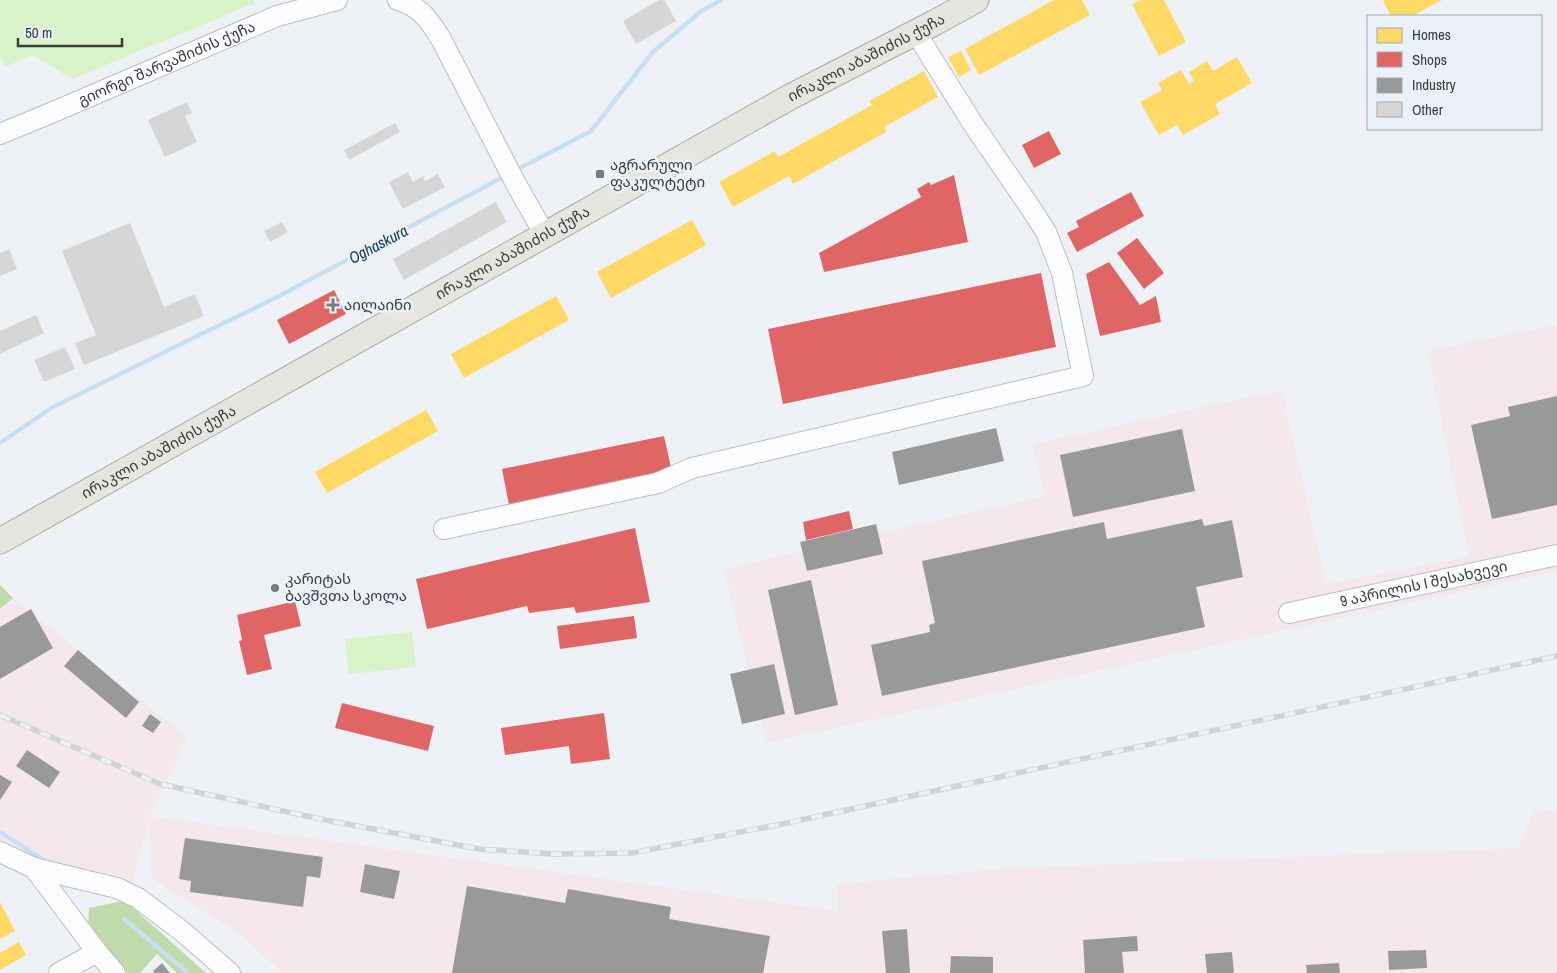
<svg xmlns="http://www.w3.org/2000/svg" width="1557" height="973" viewBox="0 0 1557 973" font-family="'Archivo Narrow','Noto Sans Georgian',sans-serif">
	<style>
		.industrial { fill: #f4e8ed }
		.green { fill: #d8f3c7 }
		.forest { fill: #bfdbac }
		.homes { fill: #ffd966 }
		.shops { fill: #e06666 }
		.industry { fill: #999 }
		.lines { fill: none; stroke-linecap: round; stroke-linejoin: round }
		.stream { stroke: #c8e0f4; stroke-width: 4.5 }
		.building { fill: #d6d6d7 }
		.minor-casing { stroke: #bbbec1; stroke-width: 22 }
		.major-casing { stroke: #acaaa0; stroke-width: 27 }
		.minor { stroke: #fcfdfe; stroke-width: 20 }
		.major { stroke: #e7e5df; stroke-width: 25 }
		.rail-casing { stroke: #d2d3d4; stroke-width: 5.5 }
		.rail { stroke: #eaf2f9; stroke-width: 4; stroke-dasharray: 11; stroke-linecap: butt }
		.poi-dot { fill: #787c7e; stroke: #eaf2f9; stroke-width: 2 }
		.labels { text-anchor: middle; stroke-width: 5; stroke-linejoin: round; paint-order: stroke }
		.street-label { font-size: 15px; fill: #383c3e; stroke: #eaf2f9 }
		.poi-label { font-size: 15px; fill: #383c3e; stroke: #eaf2f9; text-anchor: start }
		.water-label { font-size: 16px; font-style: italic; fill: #163c57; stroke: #eaf2f9 }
	</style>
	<rect width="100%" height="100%" fill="#eef2f6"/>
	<!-- industrial -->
	<g class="industrial">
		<path d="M 1557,325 L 1557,571 L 766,743 L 724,569 L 1044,496 L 1033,444 L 1282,390 L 1326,584 L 1469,557 L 1427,351 Z"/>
		<path d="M 13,598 L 188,738 L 150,816 L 837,911 L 837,884 L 1013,868 L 1518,848 L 1535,808 L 1557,812 L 1557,973 L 282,973 L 238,933 L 151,878 L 149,818 L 130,894 L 0,852 L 0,609 Z"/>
	</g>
	<!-- green -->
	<g class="green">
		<path d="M 0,0 L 253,0 L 255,3 L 72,79 L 33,55 L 5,67 L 0,55 Z"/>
		<path d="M 412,632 L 416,667 L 349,674 L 345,639 Z"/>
	</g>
	<!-- forest -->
	<g class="forest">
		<path d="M 0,585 L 13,598 L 0,609 Z"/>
		<path d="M 122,901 L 132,907 L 206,973 L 177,973 L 157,954 L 140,973 L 127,973 L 88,932 L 89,908 Z"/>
	</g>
	<!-- homes -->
	<g class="homes">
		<path d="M 1054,0 L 1082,0 L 1090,15 L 979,75 L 965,49 Z"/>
		<path d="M 1141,0 L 1164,0 L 1186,42 L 1159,56 L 1132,4 Z"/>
		<path d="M 1385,0 L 1442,0 L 1412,16 L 1391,16 L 1383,1 Z"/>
		<path d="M 961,51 L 971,70 L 959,77 L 948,57 Z"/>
		<path d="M 1237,57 L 1252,83 L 1215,104 L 1220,114 L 1183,135 L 1177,125 L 1159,135 L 1140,102 L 1162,90 L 1158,83 L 1181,70 L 1189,84 L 1194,81 L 1189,72 L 1207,61 L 1213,71 Z"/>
		<path d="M 924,71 L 938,97 L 884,127 L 886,132 L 793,184 L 789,176 L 733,207 L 719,182 L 775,151 L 778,157 L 872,105 L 869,101 Z"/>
		<path d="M 692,220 L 706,245 L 611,298 L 597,272 Z"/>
		<path d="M 556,296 L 569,320 L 464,378 L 451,354 Z"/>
		<path d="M 426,410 L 438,431 L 327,493 L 315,472 Z"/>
		<path d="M 0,902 L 15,931 L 0,939 Z"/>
		<path d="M 19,942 L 26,955 L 0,970 L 0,953 Z"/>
	</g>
	<!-- shops -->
	<g class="shops">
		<path d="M 1049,131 L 1061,154 L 1034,168 L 1022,145 Z"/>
		<path d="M 954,175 L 968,242 L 824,272 L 819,253 L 921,197 L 917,189 L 929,182 L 931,185 Z"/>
		<path d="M 1131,192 L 1144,216 L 1077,252 L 1067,233 L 1079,227 L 1076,221 Z"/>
		<path d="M 1137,238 L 1164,273 L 1144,289 L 1117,253 Z"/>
		<path d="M 1109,262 L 1140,305 L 1156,296 L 1161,322 L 1100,336 L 1086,274 Z"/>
		<path d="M 1041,273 L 1056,347 L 783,404 L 768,329 Z"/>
		<path d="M 334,290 L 346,314 L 289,344 L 277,320 Z"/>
		<path d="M 664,436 L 672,472 L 509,505 L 502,469 Z"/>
		<path d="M 849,511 L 853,529 L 806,540 L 803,522 Z"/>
		<path d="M 635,528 L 650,602 L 576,613 L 574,607 L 529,613 L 527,606 L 427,629 L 416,579 Z"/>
		<path d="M 295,601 L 301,626 L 264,635 L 272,669 L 247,675 L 239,641 L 242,640 L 237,615 Z"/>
		<path d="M 634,616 L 637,638 L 560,649 L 557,626 Z"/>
		<path d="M 342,703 L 434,726 L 428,751 L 335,728 Z"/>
		<path d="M 604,713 L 610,759 L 571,764 L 569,746 L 505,755 L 501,728 Z"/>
	</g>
	<!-- industry -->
	<g class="industry">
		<path d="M 1557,396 L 1557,505 L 1492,519 L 1471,425 L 1510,416 L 1508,407 Z"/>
		<path d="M 996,428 L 1004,461 L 899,485 L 892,452 Z"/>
		<path d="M 1182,429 L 1195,491 L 1073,517 L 1060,455 Z"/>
		<path d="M 1202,519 L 1204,526 L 1232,520 L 1243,577 L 1196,587 L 1205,627 L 882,696 L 871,645 L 930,632 L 929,625 L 935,623 L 922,561 L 1104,522 L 1107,539 Z"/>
		<path d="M 876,524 L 883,554 L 807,571 L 800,542 Z"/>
		<path d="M 811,580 L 838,705 L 795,715 L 768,590 Z"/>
		<path d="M 31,609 L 53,648 L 0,679 L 0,627 Z"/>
		<path d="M 78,650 L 139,702 L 126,718 L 64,666 Z"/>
		<path d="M 774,664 L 785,714 L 742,724 L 730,674 Z"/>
		<path d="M 150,714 L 161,722 L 153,733 L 142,726 Z"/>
		<path d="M 27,750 L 60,772 L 49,788 L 16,766 Z"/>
		<path d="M 0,775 L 12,782 L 0,800 Z"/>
		<path d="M 185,838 L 323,857 L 320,878 L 307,876 L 303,907 L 190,892 L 191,881 L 179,879 Z"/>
		<path d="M 365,864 L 400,871 L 394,899 L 360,892 Z"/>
		<path d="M 467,886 L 565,903 L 568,889 L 671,907 L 669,919 L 770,936 L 763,973 L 452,973 Z"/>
		<path d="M 907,929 L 910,973 L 886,973 L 882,931 Z"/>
		<path d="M 1137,936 L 1138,951 L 1122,952 L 1124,973 L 1085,973 L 1083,940 Z"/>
		<path d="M 1426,950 L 1427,968 L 1389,970 L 1388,951 Z"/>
		<path d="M 1232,952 L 1234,973 L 1207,973 L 1205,954 Z"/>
		<path d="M 951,956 L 993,957 L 993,973 L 950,973 Z"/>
		<path d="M 162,963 L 170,973 L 154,973 L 153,971 Z"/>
		<path d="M 1339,963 L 1340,973 L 1307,973 L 1306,965 Z"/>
	</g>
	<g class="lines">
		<!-- stream -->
		<g class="stream">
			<path d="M 516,170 L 591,131 L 653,52 L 700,12 L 721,0"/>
			<path d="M 0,443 L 53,407 L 279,296 L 507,175"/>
			<path d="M 0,832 L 44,860"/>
			<path d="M 124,919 L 188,973"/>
		</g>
	</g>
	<!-- building -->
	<g class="building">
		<path d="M 659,0 L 664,0 L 676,21 L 636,44 L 623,21 Z"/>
		<path d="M 187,102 L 192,113 L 185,116 L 197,142 L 165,157 L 148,120 Z"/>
		<path d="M 395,123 L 400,132 L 349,160 L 344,150 Z"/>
		<path d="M 408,172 L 413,182 L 423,176 L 425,181 L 438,174 L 445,187 L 403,209 L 389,182 Z"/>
		<path d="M 496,202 L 507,222 L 404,280 L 393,259 Z"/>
		<path d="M 282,222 L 288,232 L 270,242 L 264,231 Z"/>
		<path d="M 130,223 L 164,307 L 195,294 L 204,316 L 84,365 L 75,343 L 96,335 L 62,251 Z"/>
		<path d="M 9,249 L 17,269 L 0,276 L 0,253 Z"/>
		<path d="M 36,315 L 44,333 L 0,354 L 0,331 Z"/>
		<path d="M 65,347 L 75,369 L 44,382 L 34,360 Z"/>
	</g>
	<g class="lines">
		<defs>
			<g id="minor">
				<path d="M 398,0 C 421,7 429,20 441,39 L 516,184 L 545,235"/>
				<path id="s1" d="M 0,134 L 58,110 L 277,16 L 337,0"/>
				<path d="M 444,529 L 658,483 L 692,468 L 1083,376 L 1062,273 L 1046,232 L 1032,210 L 973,124 L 916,33"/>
				<path id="s2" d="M 1289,613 L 1557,555"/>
				<path d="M 0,852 L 34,868 L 117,888 L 138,898 L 183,932 L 230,973"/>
				<path d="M 34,868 L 97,952 L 115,973"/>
				<path d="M 59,973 L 97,952"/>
			</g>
			<g id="major">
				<path id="s3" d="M 0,541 L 790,97 L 934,23 L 976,0"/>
			</g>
		</defs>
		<!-- minor casing -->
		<use href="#minor" class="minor-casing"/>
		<!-- major casing -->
		<use href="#major" class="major-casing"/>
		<!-- minor -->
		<use href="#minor" class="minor"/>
		<!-- major -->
		<use href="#major" class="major"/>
		<defs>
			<path id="rail" d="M 0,715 L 160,784 L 320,819 L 479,849 L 555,854 L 632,853 L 782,824 L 1557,656"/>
		</defs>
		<!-- rail casing -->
		<use href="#rail" class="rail-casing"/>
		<!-- rail -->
		<use href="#rail" class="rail"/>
	</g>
	<!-- markers -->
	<g class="poi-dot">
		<rect x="595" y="169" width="10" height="10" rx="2.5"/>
		<path d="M330.5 297.5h5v5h5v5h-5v5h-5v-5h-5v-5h5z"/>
		<circle cx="275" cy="588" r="5"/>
	</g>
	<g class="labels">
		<!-- street labels -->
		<g class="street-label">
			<text dy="5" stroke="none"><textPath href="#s3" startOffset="992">ირაკლი აბაშიძის ქუჩა</textPath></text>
			<text dy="5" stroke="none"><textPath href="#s1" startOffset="181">გიორგი შარვაშიძის ქუჩა</textPath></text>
			<text dy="5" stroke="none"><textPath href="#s3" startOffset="588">ირაკლი აბაშიძის ქუჩა</textPath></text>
			<text dy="5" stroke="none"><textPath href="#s3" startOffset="182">ირაკლი აბაშიძის ქუჩა</textPath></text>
			<text dy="5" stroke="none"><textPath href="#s2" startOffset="138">9 აპრილის I შესახვევი</textPath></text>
		</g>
		<!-- poi labels -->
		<g class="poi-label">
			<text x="610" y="170">აგრარული<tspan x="610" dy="17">ფაკულტეტი</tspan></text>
			<text x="344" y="310">აილაინი</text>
			<text x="285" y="584">კარიტას<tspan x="285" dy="17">ბავშვთა სკოლა</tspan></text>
		</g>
		<!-- water labels -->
		<g class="water-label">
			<text transform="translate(378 244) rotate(-28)" y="6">Oghaskura</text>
		</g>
	</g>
	<!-- legend -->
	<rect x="1367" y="15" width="175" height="115" fill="#eaf2f9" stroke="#a3a9ae"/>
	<rect x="1377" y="28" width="25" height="15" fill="#ffd966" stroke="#a3a9ae"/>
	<text x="1412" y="40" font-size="15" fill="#383c3e">Homes</text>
	<rect x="1377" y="52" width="25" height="15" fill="#e06666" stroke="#a3a9ae"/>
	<text x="1412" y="65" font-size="15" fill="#383c3e">Shops</text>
	<rect x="1377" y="78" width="25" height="15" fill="#999999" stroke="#a3a9ae"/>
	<text x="1412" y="90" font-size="15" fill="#383c3e">Industry</text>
	<rect x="1377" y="102" width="25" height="15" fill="#d6d6d7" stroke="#a3a9ae"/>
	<text x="1412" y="115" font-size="15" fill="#383c3e">Other</text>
	<!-- scale -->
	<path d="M18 38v8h104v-8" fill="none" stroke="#383c3e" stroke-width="2.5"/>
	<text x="25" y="38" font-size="15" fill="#383c3e" stroke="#eaf2f9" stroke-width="4" paint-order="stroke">50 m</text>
</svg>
